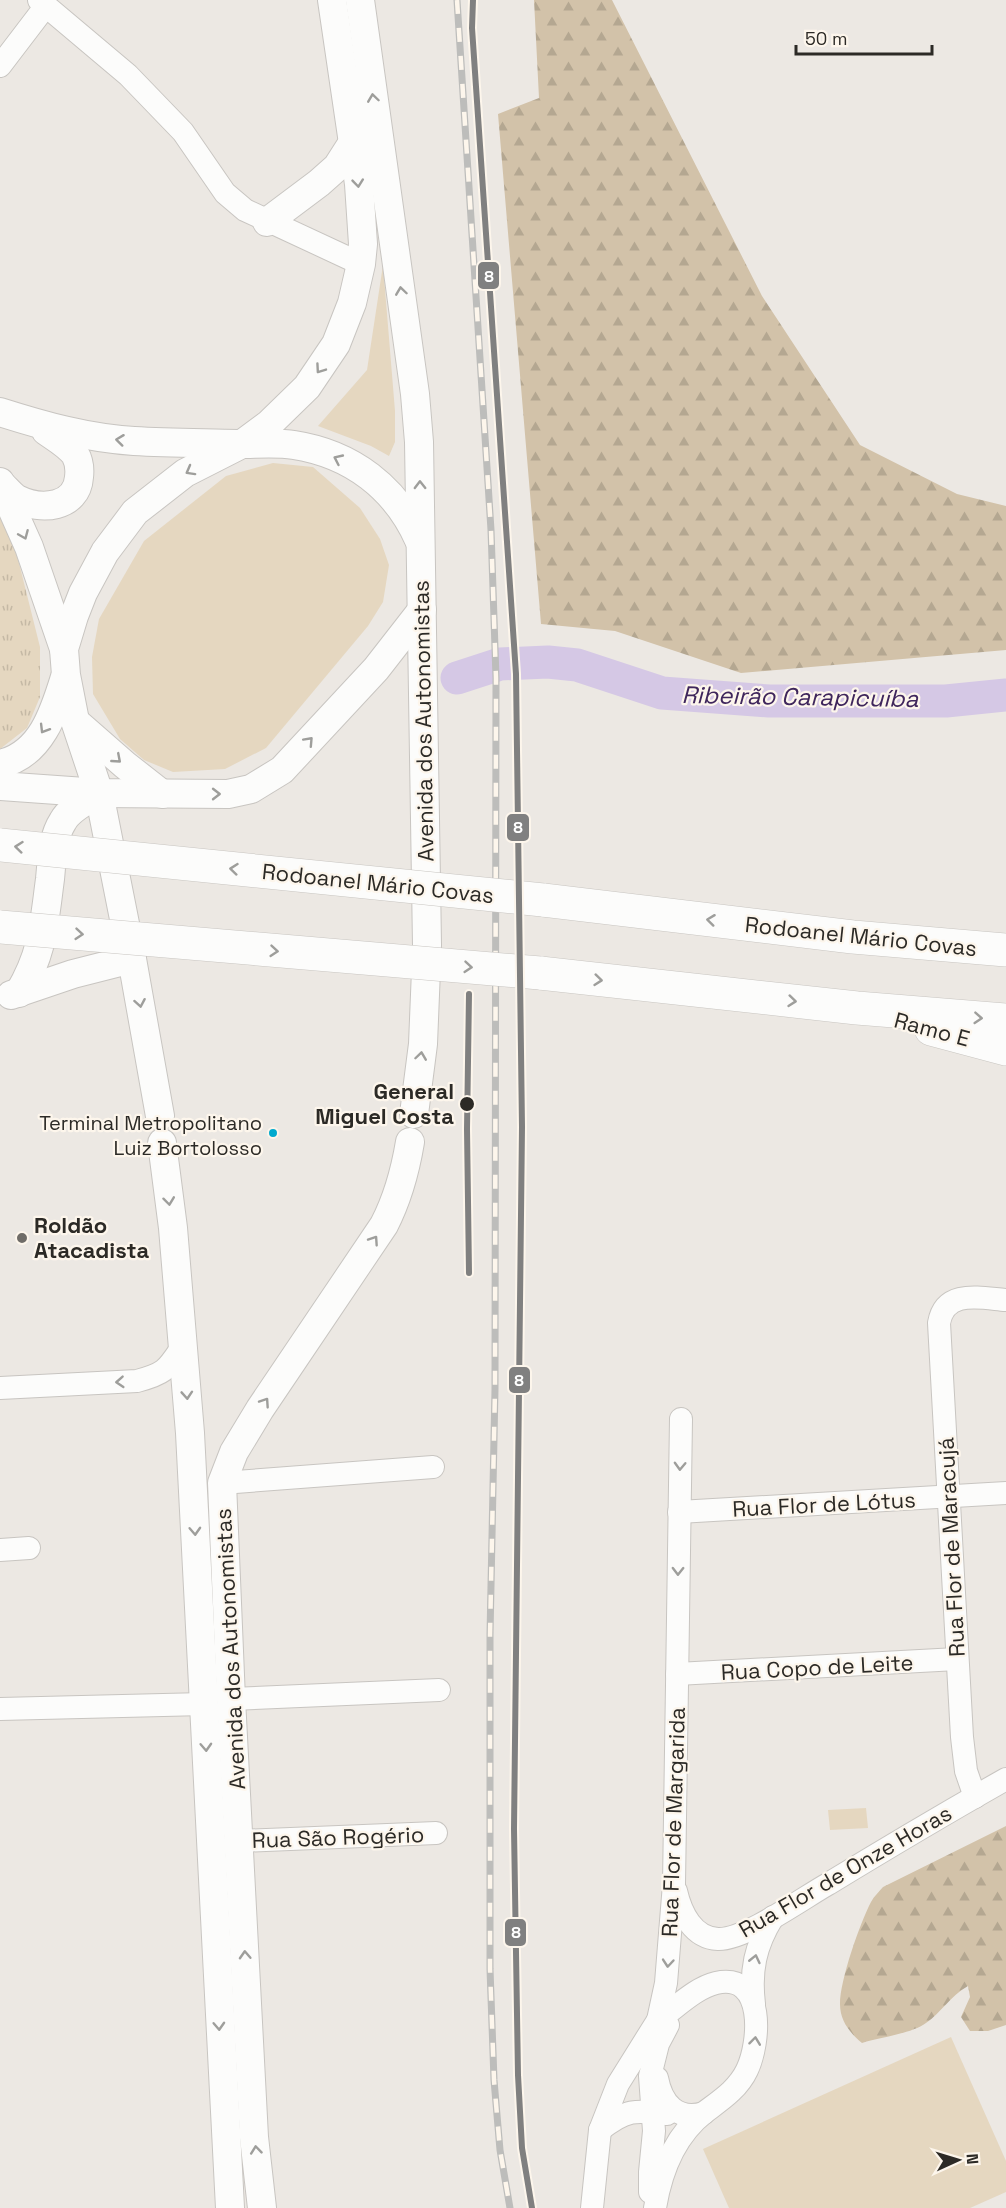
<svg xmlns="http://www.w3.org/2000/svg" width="1006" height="2208" viewBox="0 0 1006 2208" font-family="'Space Grotesk',sans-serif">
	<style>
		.grass { fill: #e5d7c0 }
		.forest { fill: url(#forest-firs) }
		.park { fill: url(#park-tufts) }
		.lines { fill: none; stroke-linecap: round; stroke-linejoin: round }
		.river { stroke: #d5c8e5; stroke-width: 33 }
		.minor-casing { stroke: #c8c5c1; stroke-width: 24 }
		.major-casing { stroke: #c8c5c1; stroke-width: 30 }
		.highway-casing { stroke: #c8c5c1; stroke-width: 34 }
		.minor { stroke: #fcfcfb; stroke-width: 22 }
		.major { stroke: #fcfcfb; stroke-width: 28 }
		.highway { stroke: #fcfcfb; stroke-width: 33 }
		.rail-casing { stroke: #bdbdbb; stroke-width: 7 }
		.rail { stroke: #fdf6ec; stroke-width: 4.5; stroke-dasharray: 14; stroke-linecap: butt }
		.highway-bridge-casing { stroke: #c8c5c1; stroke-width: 34; stroke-linecap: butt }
		.highway-bridge { stroke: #fcfcfb; stroke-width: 33 }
		.rail-1-casing { stroke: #fdf6ec; stroke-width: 10 }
		.rail-1 { stroke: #808080; stroke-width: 6 }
		.oneway { stroke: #9e9e9b }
		.stop-dot { fill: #2c2a26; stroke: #fdf6ec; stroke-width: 2 }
		.bus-dot { fill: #00a9ce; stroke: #fdf6ec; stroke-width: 2 }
		.poi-dot { fill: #6f6c68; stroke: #fdf6ec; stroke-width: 2 }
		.labels { text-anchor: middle; stroke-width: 4.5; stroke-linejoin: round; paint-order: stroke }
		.bus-label { font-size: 20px; fill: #2c2a26; stroke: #fdf6ec; text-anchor: end }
		.street-label { font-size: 22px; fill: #2c2a26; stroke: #fdf6ec }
		.stop-label { font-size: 22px; font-weight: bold; fill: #2c2a26; stroke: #fdf6ec; text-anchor: end }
		.poi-label { font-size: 22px; font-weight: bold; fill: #2c2a26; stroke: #fdf6ec; text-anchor: start }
		.water-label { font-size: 24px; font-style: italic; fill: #3f265c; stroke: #fdf6ec }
		.line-badge { stroke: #fdf6ec; stroke-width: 2 }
		.badge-label { font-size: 16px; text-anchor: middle; font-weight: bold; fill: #fff }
	</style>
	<defs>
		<pattern id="forest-firs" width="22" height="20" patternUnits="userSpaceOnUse" patternTransform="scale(1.5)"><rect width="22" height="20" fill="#d2c2a9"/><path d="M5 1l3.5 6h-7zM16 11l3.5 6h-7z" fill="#b4a791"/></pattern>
		<pattern id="park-tufts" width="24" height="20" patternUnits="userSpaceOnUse" patternTransform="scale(1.5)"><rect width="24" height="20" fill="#e5d7c0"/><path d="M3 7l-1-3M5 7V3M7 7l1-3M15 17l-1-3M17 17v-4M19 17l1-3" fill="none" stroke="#c5b9a5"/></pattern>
	</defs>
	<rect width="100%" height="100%" fill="#ece8e3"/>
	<!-- grass -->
	<g class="grass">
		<path d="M 383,265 L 395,411 L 395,442 L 389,456 L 371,446 L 318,426 L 367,370 Z"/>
		<path d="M 273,463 L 313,467 L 360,508 L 380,539 L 389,565 L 383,602 L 368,626 L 266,748 L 225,769 L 173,772 L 144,760 L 120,739 L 93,694 L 92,657 L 99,619 L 144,541 L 226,476 Z"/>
		<path d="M 866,1808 L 868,1828 L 830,1830 L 828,1810 Z"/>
		<path d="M 951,2037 L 1006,2161 L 1006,2192 L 970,2208 L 729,2208 L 703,2149 Z"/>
	</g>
	<!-- forest -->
	<g class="forest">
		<path d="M 534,0 L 612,0 L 762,296 L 860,445 L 957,494 L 1006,506 L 1006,650 L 741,673 L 615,631 L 541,624 L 498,114 L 539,98 Z"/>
		<path d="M 1006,1826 L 1006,2025 L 988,2031 L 970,2031 L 961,2017 L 970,1997 L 968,1986 C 950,1996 942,2012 926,2023 C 911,2034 880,2037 862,2043 C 850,2033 840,2021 840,2004 C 840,1980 860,1923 871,1902 C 874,1896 879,1892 883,1887 Z"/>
	</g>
	<!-- park -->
	<path class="park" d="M 0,506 L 19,563 L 40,647 L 40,697 L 27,728 L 0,749 Z"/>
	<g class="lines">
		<!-- river -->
		<path class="river" d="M 457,678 L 500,664 L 548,662 L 577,665 L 662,693 L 769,701 L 946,701 L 1006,695"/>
		<defs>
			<g id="minor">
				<path d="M 39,0 L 128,75 L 183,132 L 225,193 L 245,210 L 361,264"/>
				<path d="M 0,66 L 45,7"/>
				<path d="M 0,1388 L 137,1381 C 167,1373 167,1369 184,1344"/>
				<path d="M 222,1483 L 433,1467"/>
				<path d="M 679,1512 L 1006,1493"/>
				<path d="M 0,1550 L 29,1548"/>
				<path d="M 677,1674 L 957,1659"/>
				<path d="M 231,1699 L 439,1690"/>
				<path d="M 0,1709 L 204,1704"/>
				<path d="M 975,1797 L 966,1771 L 962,1737 L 939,1323 C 945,1289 980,1298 1006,1300"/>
				<path d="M 239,1841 L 436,1833"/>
				<path d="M 676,1891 C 681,1913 693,1938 718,1939 C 745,1940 803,1898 828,1884 C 887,1848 946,1813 1006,1779"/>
				<path d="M 754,2004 C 750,1971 755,1946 773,1917"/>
				<path d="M 657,2078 C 662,2104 677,2121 704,2113"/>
				<path d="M 600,2130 C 626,2109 635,2110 667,2114"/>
				<path d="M 650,2192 L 650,2172 L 654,2131 L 650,2076 L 658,2044 L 668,2025"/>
				<path d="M 592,2208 L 600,2130 L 618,2084 L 658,2020 L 666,1983 L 674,1884 L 681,1419"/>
				<path d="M 655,2208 C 661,2171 674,2136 705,2112 C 721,2100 738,2089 747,2070 C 760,2043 766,1972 716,1983 C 695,1988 676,2008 658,2020 L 658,2026"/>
			</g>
			<g id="major">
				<path d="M 360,0 L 415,394 L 419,442 L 427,945 L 423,1044 L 414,1114"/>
				<path d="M 267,222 L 319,183 L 337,167 L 353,142"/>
				<path d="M 0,412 C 44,426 87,438 134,441 C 169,443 204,443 239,444 C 257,444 277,442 294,445 C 352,454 396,488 419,540"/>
				<path d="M 0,482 L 29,547 L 64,649"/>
				<path d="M 3,486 C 7,490 12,496 17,499 C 41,511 77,508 79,477 C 80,469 79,461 75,454 C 67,444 56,438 46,431"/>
				<path d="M 77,723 L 125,765 L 162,794"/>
				<path d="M 0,764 C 41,755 54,713 65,677"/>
				<path d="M 0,786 L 99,793 L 228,794 L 251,789 L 282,770 L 376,669 L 422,610"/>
				<path d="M 19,993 C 43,953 44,924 50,879 C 52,859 52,838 63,821 C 70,808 87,801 99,793"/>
				<path d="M 11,995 L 73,974 L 132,959"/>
				<path d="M 160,1116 L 132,959 L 99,793 L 75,721 L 66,675 L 64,649 L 74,616 L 83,593 L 105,552 L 135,512 L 185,473 L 242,444 L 269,424 L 307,387 L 336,344 L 352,303 L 361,264 L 363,244 L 359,184 L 332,0"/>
				<path d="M 162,1143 L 173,1228 L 190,1433 L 230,2208"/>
				<path d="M 262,2208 L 254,2137 L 231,1699 L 222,1483 L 234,1452 L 260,1409 L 384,1225 C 398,1198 405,1172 410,1142"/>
			</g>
			<g id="highway">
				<path d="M 543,900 L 853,937 L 1006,950"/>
				<path d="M 540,973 L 857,1008 L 1006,1020"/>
				<path d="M 931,1029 L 1006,1049"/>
			</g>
		</defs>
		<!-- minor casing -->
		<use href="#minor" class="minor-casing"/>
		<!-- major casing -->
		<use href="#major" class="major-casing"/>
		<!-- highway casing -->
		<use href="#highway" class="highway-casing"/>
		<!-- minor -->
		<use href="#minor" class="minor"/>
		<!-- major -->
		<use href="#major" class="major"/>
		<!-- highway -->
		<use href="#highway" class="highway"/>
		<defs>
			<path id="rail" d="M 457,0 L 491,530 L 496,678 L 495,1389 L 490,1635 L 490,1969 L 494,2080 L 500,2150 L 510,2208"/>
		</defs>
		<!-- rail casing -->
		<use href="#rail" class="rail-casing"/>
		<!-- rail -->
		<use href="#rail" class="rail"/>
		<defs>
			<g id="highway-bridge">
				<path d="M 0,845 L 543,900"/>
				<path d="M 0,927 L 540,973"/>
			</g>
		</defs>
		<!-- highway-bridge casing -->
		<use href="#highway-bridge" class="highway-bridge-casing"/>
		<!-- highway-bridge -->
		<use href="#highway-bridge" class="highway-bridge"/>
		<defs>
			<g id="rail-1">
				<path d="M 473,0 L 472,28 L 516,674 L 522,1127 L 514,1829 L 518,2075 L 522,2148 L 532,2208"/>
				<path d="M 469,994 L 467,1129 L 469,1273"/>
			</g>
		</defs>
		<!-- rail-1 casing -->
		<use href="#rail-1" class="rail-1-casing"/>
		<!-- rail-1 -->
		<use href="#rail-1" class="rail-1"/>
	</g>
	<!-- one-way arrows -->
	<defs><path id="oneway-chevron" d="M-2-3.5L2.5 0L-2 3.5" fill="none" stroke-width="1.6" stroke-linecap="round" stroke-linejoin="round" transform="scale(1.5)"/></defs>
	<g class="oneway">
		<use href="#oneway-chevron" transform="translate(373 98) rotate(-98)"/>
		<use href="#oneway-chevron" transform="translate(358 183) rotate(84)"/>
		<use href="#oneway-chevron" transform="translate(401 291) rotate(-98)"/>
		<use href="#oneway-chevron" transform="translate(320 369) rotate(125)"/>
		<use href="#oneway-chevron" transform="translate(120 440) rotate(-173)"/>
		<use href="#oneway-chevron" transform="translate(338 459) rotate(-155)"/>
		<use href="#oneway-chevron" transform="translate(190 471) rotate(151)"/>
		<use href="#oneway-chevron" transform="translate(420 485) rotate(-91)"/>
		<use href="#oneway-chevron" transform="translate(24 535) rotate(67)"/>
		<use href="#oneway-chevron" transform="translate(44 729) rotate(121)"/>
		<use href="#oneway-chevron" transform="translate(309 741) rotate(-47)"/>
		<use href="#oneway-chevron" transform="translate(117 759) rotate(41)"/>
		<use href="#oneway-chevron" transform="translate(216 794)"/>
		<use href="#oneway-chevron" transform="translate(19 847) rotate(-174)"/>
		<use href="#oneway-chevron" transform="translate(234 869) rotate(-174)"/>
		<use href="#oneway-chevron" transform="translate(711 920) rotate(-173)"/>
		<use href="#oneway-chevron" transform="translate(79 934) rotate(5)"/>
		<use href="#oneway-chevron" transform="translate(274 951) rotate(5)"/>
		<use href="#oneway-chevron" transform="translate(468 967) rotate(5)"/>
		<use href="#oneway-chevron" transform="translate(598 980) rotate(6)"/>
		<use href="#oneway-chevron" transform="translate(792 1001) rotate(6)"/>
		<use href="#oneway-chevron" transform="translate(140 1003) rotate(80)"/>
		<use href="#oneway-chevron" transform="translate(978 1018) rotate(4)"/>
		<use href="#oneway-chevron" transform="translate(421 1056) rotate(-82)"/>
		<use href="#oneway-chevron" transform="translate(169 1201) rotate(83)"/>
		<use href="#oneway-chevron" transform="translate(374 1240) rotate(-56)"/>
		<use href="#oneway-chevron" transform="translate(120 1382) rotate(176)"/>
		<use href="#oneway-chevron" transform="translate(187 1395) rotate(86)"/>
		<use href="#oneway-chevron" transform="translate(265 1402) rotate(-56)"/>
		<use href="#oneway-chevron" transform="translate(680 1466) rotate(92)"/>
		<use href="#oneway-chevron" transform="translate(195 1531) rotate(87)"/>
		<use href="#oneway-chevron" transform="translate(678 1571) rotate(91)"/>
		<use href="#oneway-chevron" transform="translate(206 1747) rotate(87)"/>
		<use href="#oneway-chevron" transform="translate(245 1955) rotate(-93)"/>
		<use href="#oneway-chevron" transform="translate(755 1959) rotate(-77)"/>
		<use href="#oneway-chevron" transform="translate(668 1963) rotate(95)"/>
		<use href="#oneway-chevron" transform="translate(219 2026) rotate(87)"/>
		<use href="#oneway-chevron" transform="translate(755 2041) rotate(-83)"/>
		<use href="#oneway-chevron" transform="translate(256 2150) rotate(-96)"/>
	</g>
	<!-- markers -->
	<circle class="stop-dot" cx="467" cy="1104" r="8"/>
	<circle class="bus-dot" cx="273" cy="1133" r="5"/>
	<circle class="poi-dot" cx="22" cy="1238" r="6"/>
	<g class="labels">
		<!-- bus labels -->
		<g class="bus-label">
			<text x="262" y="1130">Terminal Metropolitano<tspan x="262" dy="25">Luiz Bortolosso</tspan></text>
		</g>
		<!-- street labels -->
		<g class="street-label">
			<text transform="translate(423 721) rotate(-91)" y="8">Avenida dos Autonomistas</text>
			<text transform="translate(378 883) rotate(6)" y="8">Rodoanel Mário Covas</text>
			<text transform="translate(861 936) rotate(6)" y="8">Rodoanel Mário Covas</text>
			<text transform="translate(932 1029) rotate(15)" y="8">Ramo E</text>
			<text transform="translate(824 1504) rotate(-3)" y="8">Rua Flor de Lótus</text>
			<text transform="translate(951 1547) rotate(-93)" y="8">Rua Flor de Maracujá</text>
			<text transform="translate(230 1649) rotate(-93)" y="8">Avenida dos Autonomistas</text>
			<text transform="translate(817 1667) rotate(-3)" y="8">Rua Copo de Leite</text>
			<text transform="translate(673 1822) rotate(-88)" y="8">Rua Flor de Margarida</text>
			<text transform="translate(338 1837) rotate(-2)" y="8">Rua São Rogério</text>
			<text transform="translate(845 1871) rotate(-30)" y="8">Rua Flor de Onze Horas</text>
		</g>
		<!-- stop labels -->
		<g class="stop-label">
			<text x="454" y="1099">General<tspan x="454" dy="25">Miguel Costa</tspan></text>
		</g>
		<!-- poi labels -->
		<g class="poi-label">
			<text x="34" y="1233">Roldão<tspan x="34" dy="25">Atacadista</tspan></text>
		</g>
		<!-- water labels -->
		<g class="water-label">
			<text transform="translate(800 697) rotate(1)" y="8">Ribeirão Carapicuíba</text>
		</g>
	</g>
	<g class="line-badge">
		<rect x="477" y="261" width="23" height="29" rx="6" fill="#808080"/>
		<rect x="506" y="813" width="24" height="29" rx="6" fill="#808080"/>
		<rect x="508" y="1366" width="23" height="28" rx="6" fill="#808080"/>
		<rect x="504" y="1918" width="23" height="29" rx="6" fill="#808080"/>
	</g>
	<g class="badge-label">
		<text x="489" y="282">8</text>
		<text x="518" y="833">8</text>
		<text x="519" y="1386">8</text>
		<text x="516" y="1938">8</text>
	</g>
	<!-- north arrow -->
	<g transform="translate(958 2160) rotate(86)" stroke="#fdf6ec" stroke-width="4.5" paint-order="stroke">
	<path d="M0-4.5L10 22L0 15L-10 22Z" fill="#2c2a26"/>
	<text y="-9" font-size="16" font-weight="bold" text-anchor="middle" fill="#2c2a26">N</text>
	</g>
	<!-- scale -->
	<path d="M796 45v9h136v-9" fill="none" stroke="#2c2a26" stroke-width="3"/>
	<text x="805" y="45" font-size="18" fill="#2c2a26" stroke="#fdf6ec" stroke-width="4.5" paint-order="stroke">50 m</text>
</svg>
